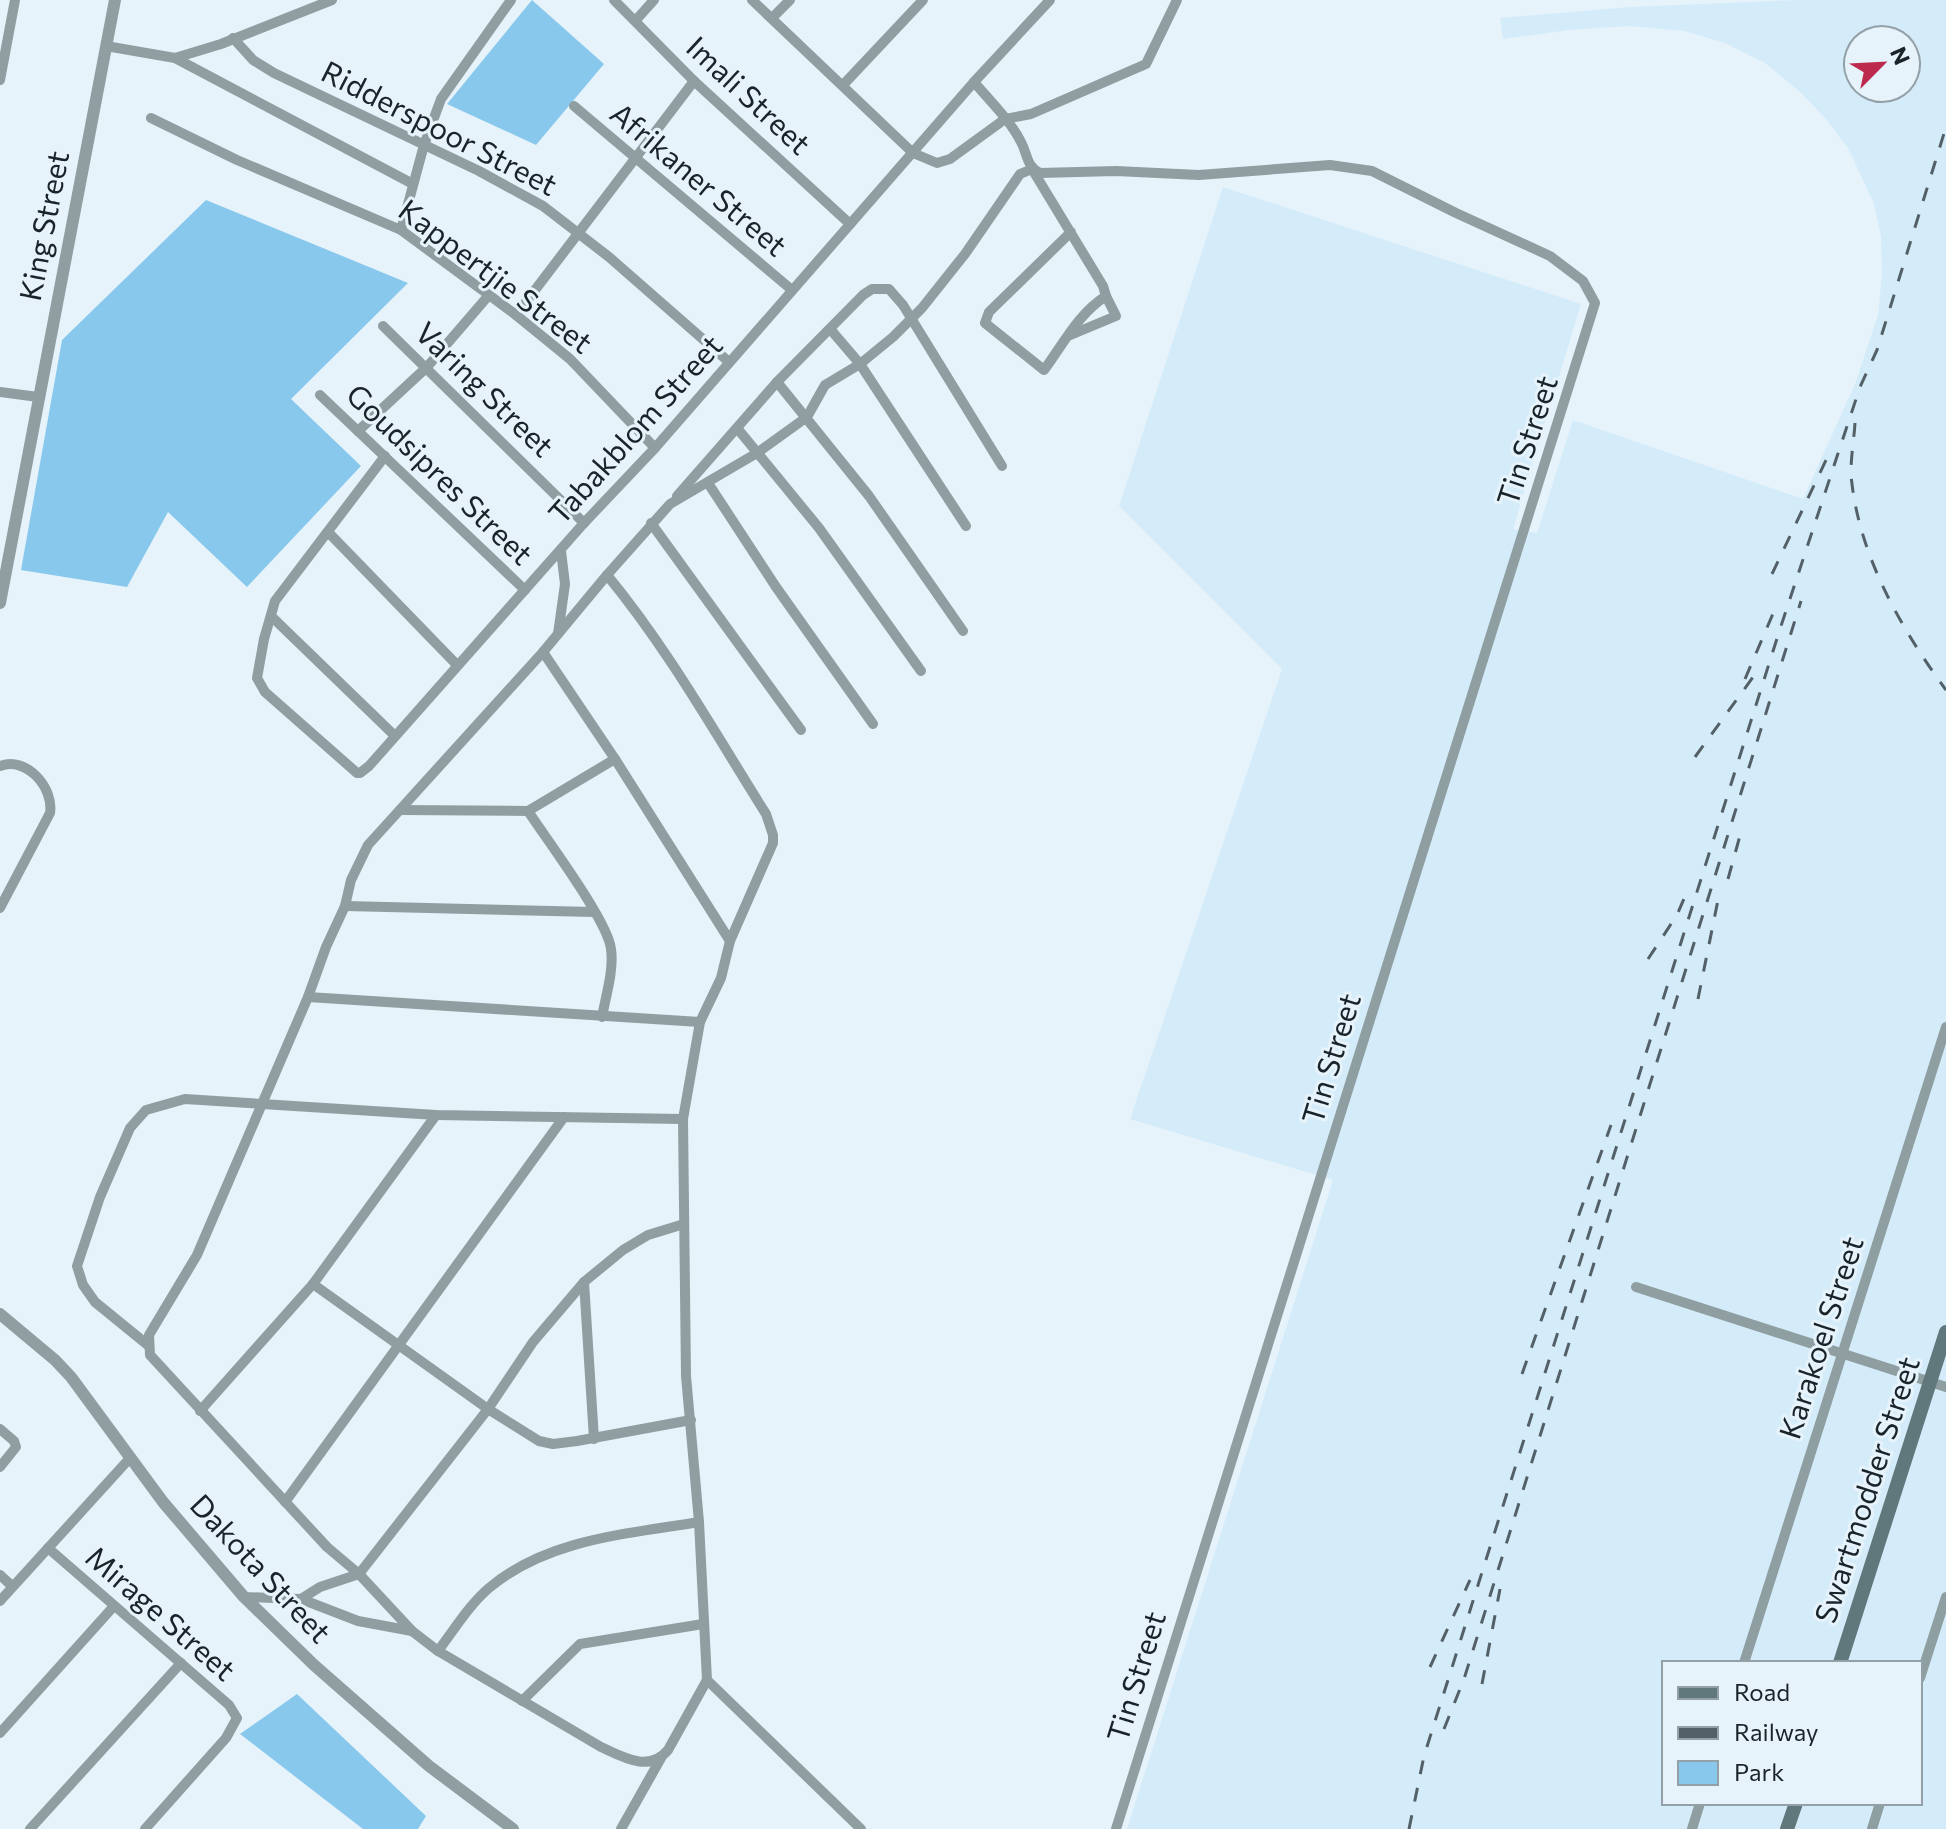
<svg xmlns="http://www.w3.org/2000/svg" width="1946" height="1829" viewBox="0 0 1946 1829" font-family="Commissioner,sans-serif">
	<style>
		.built { fill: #d4ecfa; fill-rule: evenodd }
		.green { fill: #87c8ec }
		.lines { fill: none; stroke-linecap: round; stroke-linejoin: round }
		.minor { stroke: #8f9fa1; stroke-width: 10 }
		.tertiary { stroke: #8f9fa1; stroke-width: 12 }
		.secondary { stroke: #60787b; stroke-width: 14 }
		.rail { stroke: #546067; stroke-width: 3; stroke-dasharray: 14 14; stroke-linecap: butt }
		.labels { text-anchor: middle; stroke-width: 6; stroke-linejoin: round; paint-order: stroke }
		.street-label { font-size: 30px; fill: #18242a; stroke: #e7f3fb }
	</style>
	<rect width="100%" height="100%" fill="#e7f3fb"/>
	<!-- built -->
	<path class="built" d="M 1796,0 L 1946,0 L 1946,1829 L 1127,1829 L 1333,1180 L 1130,1119 L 1282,669 L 1119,506 L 1223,187 L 1581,304 L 1513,529 L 1537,533 L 1573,420 L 1803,499 L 1855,384 L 1878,315 L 1882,273 L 1881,237 L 1874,204 L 1848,148 L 1826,119 L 1798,90 L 1765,63 L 1725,43 L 1684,31 L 1629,26 L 1569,30 L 1503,39 L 1500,18 L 1630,7 ZM 1858,40 L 1906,40 L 1906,88 L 1858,88 ZM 1664,1663 L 1920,1663 L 1920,1803 L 1664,1803 Z"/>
	<!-- green -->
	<g class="green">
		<path d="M 532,0 L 604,64 L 536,145 L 447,104 Z"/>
		<path d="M 206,200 L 408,283 L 291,399 L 361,466 L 247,587 L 168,512 L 127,587 L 21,570 L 62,340 Z"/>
		<path d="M 297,1694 L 426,1816 L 418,1829 L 363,1829 L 240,1734 Z"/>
	</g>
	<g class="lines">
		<!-- minor -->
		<g class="minor">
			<path d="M 614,0 L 694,81 L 850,224"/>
			<path d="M 752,0 L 913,153 L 937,163 L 950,159 L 1005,119 L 1031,114 L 1146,64 L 1177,0"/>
			<path d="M 772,18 L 790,0"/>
			<path d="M 636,20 L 654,0"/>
			<path d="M 233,38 L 253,60 L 274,73 L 479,171 L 543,206 L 609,257 L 729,362"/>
			<path d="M 106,46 L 175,58 L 413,184"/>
			<path d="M 175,58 L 221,44 L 332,0"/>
			<path d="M 0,80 L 15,0"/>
			<path d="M 974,82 C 990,101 1010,120 1021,142 C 1028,155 1026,166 1040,173 L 1116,171 L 1199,175 L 1330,165 L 1372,171 L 1456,213 L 1550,256 L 1583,281 L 1595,303 L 1116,1829"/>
			<path d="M 843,85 L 923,0"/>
			<path d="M 574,106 L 792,290"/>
			<path d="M 151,118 L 237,160 L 401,230 L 516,315 L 570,359 L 655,448"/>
			<path d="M 401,230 L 424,145 L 441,99 L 511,0"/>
			<path d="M 516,315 L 694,81"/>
			<path d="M 383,326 L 584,523"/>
			<path d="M 831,330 L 860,364 L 966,526"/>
			<path d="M 1068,336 L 1116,316 L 1106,296"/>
			<path d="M 777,382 L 869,496 L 963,631"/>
			<path d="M 0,392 L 38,397"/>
			<path d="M 320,395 L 525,590"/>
			<path d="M 737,428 L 819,528 L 921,671"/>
			<path d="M 358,431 L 427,367 L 489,295"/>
			<path d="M 385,456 L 275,601 L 264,639 L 257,678 L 265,692 L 357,773 L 360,773 L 369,766 L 584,523 L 655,448 L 974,82 L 1050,0"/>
			<path d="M 708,483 L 776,587 L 873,724"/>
			<path d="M 677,496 L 777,382 L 863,295 L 872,289 L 889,289 L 903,305 L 1002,466"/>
			<path d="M 651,523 L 801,730"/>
			<path d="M 328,532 L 457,665"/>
			<path d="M 607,575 C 668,649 715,733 766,814 L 773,835 L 773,843 L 730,941 L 721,978 L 700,1022 L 683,1119 L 686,1376 L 699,1522 L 707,1680 L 668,1750 C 649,1773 623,1757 601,1747 L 438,1651 L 412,1631 L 359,1574 L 327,1547 L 150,1355 L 149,1335 L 197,1255 L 308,997 L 326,947 L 345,906 L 351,880 L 368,845 L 543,652 Z"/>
			<path d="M 607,575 L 670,504 L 757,453 L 807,417 L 825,385 L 860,364 L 893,337 L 922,308 L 965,254 L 1020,174 L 1032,169 L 1103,286 L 1106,296 C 1078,314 1064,343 1044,370 L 985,323 L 989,312 L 1071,232"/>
			<path d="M 271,616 L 394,735"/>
			<path d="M 558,634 L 565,584 L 561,551"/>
			<path d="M 543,652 L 615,759 L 730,941"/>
			<path d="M 0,766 C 27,756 54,788 50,813 L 0,908"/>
			<path d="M 400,810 L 528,811 L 615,759"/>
			<path d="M 528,811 C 547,840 608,921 611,949 C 614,970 606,995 602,1017"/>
			<path d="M 345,906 L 594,912"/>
			<path d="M 308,997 L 700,1022"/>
			<path d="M 584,1282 L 594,1439"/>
			<path d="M 313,1284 L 488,1409 L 539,1441 L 553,1444 L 577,1441 L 691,1420"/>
			<path d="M 1636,1287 L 1946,1387"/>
			<path d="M 149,1346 L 95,1302 L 83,1285 L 77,1266 L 100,1197 L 130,1128 L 146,1110 L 185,1099 L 436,1115 L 683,1119"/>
			<path d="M 200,1411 L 313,1284 L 436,1115"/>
			<path d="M 0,1429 L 14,1441 L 16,1447 L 0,1467"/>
			<path d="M 285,1502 L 564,1117"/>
			<path d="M 48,1548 L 229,1705 L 237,1718 L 226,1738 L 145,1829"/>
			<path d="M 0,1575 L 12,1586"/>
			<path d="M 244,1597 L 301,1599 L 358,1621 L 412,1631"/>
			<path d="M 301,1599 L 320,1587 L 359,1574 L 488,1409 L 533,1342 L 584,1282 L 623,1250 L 648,1235 L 684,1224"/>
			<path d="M 0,1601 L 130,1458"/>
			<path d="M 438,1651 C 454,1630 469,1605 489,1588 C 547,1539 627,1534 699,1522"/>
			<path d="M 1744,1663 L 1946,1027"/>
			<path d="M 1920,1678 L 1946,1597"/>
			<path d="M 707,1680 L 861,1829"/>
			<path d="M 522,1701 L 580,1644 L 703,1624"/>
			<path d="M 0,1733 L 114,1606"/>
			<path d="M 30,1829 L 181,1663"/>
			<path d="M 621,1829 L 661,1758"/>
			<path d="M 1692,1829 L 1700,1803"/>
			<path d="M 1872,1829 L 1880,1803"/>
		</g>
		<!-- tertiary -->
		<g class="tertiary">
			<path d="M 0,603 L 115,0"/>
			<path d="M 0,1314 L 55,1360 L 71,1377 L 163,1502 L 244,1597 L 314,1665 L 429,1766 L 513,1829"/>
		</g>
		<!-- secondary -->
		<g class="secondary">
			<path d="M 1840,1663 L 1946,1332"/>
			<path d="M 1787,1829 L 1796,1803"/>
		</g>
		<!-- rail -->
		<g class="rail">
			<path d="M 1855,423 C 1854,442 1849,465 1852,484 C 1861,559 1902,630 1946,690"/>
			<path d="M 1772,574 L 1827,458"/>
			<path d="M 1745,679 L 1778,602"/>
			<path d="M 1695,757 L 1756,673"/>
			<path d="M 1728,879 L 1741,832"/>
			<path d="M 1648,959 L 1677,915 L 1686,894"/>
			<path d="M 1698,999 L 1719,895"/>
			<path d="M 1522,1374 L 1611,1125"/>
			<path d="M 1430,1667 L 1470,1580"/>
			<path d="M 1482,1684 L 1500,1589"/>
			<path d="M 1444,1729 L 1464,1679 L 1801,601"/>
			<path d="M 1409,1829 L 1424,1756 L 1780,629 L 1860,387 L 1877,350 L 1946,127"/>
		</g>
	</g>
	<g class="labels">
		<!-- street labels -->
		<g class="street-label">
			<text transform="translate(748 96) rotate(43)" y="10">Imali Street</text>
			<text transform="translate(439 129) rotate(27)" y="10">Ridderspoor Street</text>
			<text transform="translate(698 180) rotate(40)" y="10">Afrikaner Street</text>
			<text transform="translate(45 226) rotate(-79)" y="10">King Street</text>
			<text transform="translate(495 277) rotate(37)" y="10">Kappertjie Street</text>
			<text transform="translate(484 390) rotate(44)" y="10">Varing Street</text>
			<text transform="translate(636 430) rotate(-48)" y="10">Tabakblom Street</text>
			<text transform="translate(1528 441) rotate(-72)" y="10">Tin Street</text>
			<text transform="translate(439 475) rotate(44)" y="10">Goudsipres Street</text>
			<text transform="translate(1332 1059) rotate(-73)" y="10">Tin Street</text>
			<text transform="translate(1822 1338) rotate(-72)" y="10">Karakoel Street</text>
			<text transform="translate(1868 1490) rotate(-72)" y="10">Swartmodder Street</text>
			<text transform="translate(260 1569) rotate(47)" y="10">Dakota Street</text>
			<text transform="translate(160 1614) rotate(41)" y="10">Mirage Street</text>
			<text transform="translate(1137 1677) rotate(-73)" y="10">Tin Street</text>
		</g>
	</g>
	<!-- legend -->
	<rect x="1662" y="1661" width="260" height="144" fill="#e7f3fb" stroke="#94a0a7" stroke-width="2"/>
	<rect x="1678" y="1687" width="40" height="12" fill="#60787b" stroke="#94a0a7" stroke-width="2"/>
	<text x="1734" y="1701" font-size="24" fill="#18242a">Road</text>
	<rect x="1678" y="1727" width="40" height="12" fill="#546067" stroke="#94a0a7" stroke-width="2"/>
	<text x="1734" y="1741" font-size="24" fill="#18242a">Railway</text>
	<rect x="1678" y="1761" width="40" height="24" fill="#87c8ec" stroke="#94a0a7" stroke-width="2"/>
	<text x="1734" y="1781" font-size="24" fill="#18242a">Park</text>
	<!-- north arrow -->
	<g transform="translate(1882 64) rotate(66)"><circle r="38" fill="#e7f3fb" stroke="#94a0a7" stroke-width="2"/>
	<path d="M0-6L14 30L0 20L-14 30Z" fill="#bc2b4e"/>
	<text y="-12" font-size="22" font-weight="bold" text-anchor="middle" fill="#18242a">N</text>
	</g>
</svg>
